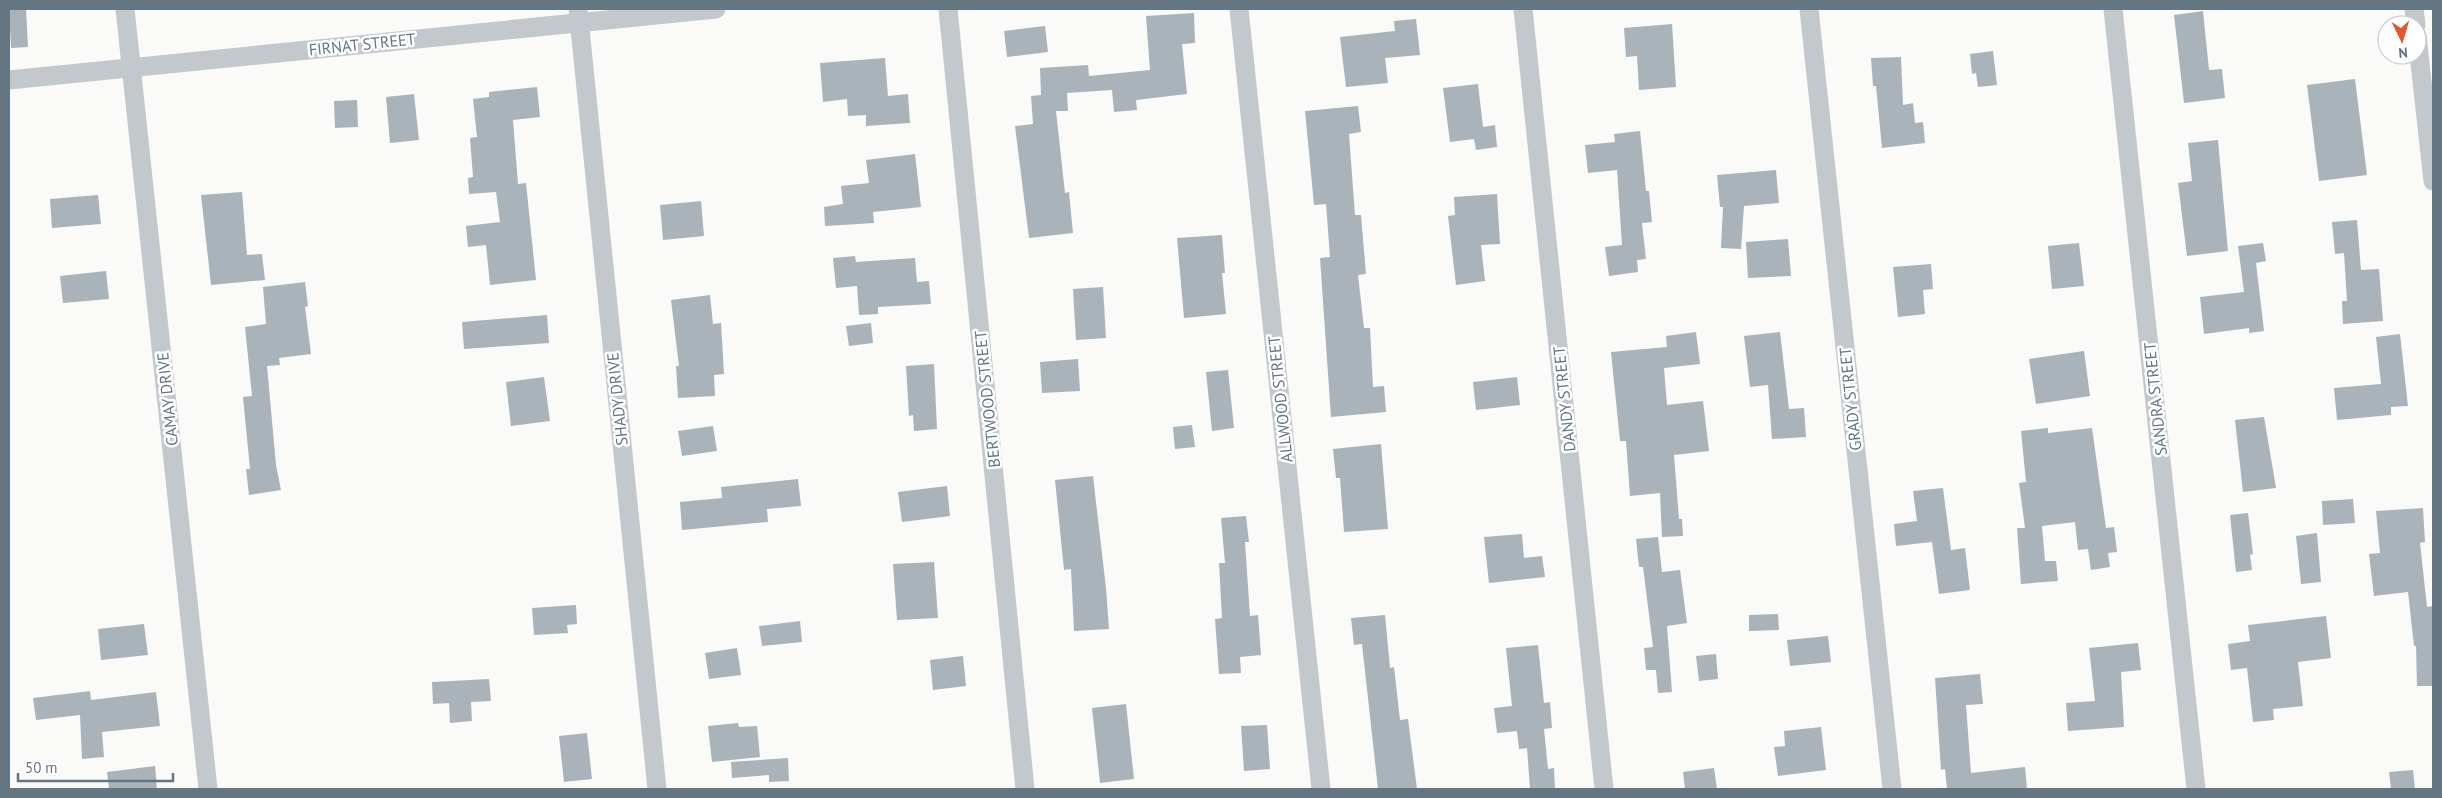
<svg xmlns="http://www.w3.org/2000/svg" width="2442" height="798" viewBox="0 0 2442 798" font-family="'PT Sans',sans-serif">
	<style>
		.building { fill: #aab3b9 }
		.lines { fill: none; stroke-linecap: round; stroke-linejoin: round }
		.minor { stroke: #c3c8cc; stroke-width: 19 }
		.labels { text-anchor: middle; stroke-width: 5; stroke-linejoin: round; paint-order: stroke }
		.street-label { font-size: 16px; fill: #657683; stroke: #fff }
	</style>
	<rect width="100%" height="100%" fill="#fafaf8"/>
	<!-- building -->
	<g class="building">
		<path d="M 9,9 L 26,9 L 28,47 L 11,48 Z"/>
		<path d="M 2203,11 L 2209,70 L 2222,69 L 2225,98 L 2184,103 L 2174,15 Z"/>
		<path d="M 1194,13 L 1195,43 L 1182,44 L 1187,94 L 1136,100 L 1137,110 L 1114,112 L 1112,90 L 1067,93 L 1068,111 L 1056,111 L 1065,193 L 1069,192 L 1073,233 L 1029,238 L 1015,126 L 1033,124 L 1031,96 L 1041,95 L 1040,68 L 1088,65 L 1089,76 L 1150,70 L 1146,16 Z"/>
		<path d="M 1416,19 L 1420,55 L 1385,58 L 1388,83 L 1346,87 L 1340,37 L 1395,31 L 1394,21 Z"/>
		<path d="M 1672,24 L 1676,87 L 1639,90 L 1637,56 L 1626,57 L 1624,28 Z"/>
		<path d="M 1045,26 L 1048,52 L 1007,57 L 1004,31 Z"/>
		<path d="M 1993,51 L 1997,85 L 1978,87 L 1976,73 L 1972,74 L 1970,54 Z"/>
		<path d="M 1901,57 L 1903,105 L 1913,103 L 1915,123 L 1923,122 L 1925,143 L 1882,148 L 1876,86 L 1873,86 L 1871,58 Z"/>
		<path d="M 885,58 L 888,96 L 908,94 L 910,123 L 866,126 L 866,115 L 848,116 L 847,99 L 823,102 L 820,63 Z"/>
		<path d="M 2355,79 L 2367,175 L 2319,181 L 2307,85 Z"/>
		<path d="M 1478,84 L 1483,127 L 1495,125 L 1497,147 L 1476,150 L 1474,139 L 1450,142 L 1443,88 Z"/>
		<path d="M 537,87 L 540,117 L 513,120 L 518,184 L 526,183 L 536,280 L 490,285 L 486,245 L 468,247 L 466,226 L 500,222 L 496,192 L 469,194 L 468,178 L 473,177 L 470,138 L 477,137 L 473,99 L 489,97 L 489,92 Z"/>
		<path d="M 414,94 L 419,140 L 390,143 L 386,97 Z"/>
		<path d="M 357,100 L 358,127 L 335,128 L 334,101 Z"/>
		<path d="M 1358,106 L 1361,132 L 1349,134 L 1355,215 L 1361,215 L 1366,274 L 1358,275 L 1364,328 L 1370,328 L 1373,387 L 1384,386 L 1386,412 L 1331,417 L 1320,258 L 1330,257 L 1326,204 L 1314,205 L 1305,111 Z"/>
		<path d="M 1640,131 L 1646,191 L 1649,191 L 1652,222 L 1642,223 L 1646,259 L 1637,260 L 1638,272 L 1609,276 L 1605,247 L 1622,245 L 1617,170 L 1588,173 L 1585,145 L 1615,142 L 1614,134 Z"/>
		<path d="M 2218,140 L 2228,251 L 2187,256 L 2178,183 L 2192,181 L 2188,143 Z"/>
		<path d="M 915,154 L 921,207 L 873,212 L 874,223 L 825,226 L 824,207 L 843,204 L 841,186 L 869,183 L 866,160 Z"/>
		<path d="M 1776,170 L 1779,203 L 1744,206 L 1741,249 L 1721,248 L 1723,207 L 1720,207 L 1717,175 Z"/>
		<path d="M 242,192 L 247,255 L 262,254 L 265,280 L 211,285 L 201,195 Z"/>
		<path d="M 1497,194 L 1500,244 L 1481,245 L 1485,281 L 1456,285 L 1448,216 L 1455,215 L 1454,197 Z"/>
		<path d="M 98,195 L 101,224 L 52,228 L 50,199 Z"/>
		<path d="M 701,201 L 704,236 L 663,240 L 660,205 Z"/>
		<path d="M 2357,220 L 2361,270 L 2379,269 L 2383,321 L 2343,324 L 2342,301 L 2347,301 L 2344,253 L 2335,254 L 2332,222 Z"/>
		<path d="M 1222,235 L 1225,273 L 1222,273 L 1226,314 L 1184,318 L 1177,238 Z"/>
		<path d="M 1788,239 L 1791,276 L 1748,278 L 1746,242 Z"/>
		<path d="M 2079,243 L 2084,286 L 2052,289 L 2048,246 Z"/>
		<path d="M 2263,243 L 2266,261 L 2256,263 L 2264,331 L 2249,333 L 2249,328 L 2204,334 L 2200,297 L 2244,292 L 2238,246 Z"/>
		<path d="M 855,256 L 856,262 L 915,258 L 917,282 L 929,281 L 931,304 L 878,307 L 878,314 L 859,315 L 857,286 L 836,288 L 833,258 Z"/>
		<path d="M 1931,264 L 1933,289 L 1923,290 L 1925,314 L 1898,317 L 1893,267 Z"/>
		<path d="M 106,271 L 109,299 L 63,303 L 60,276 Z"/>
		<path d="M 305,282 L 308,306 L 305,307 L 311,354 L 279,358 L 280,365 L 267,366 L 276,465 L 281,490 L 249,495 L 246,469 L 250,469 L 243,397 L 252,396 L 245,327 L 266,324 L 263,287 Z"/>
		<path d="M 1103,287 L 1106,338 L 1076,340 L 1073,289 Z"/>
		<path d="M 710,295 L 713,324 L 721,323 L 724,374 L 714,375 L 715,396 L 678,398 L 676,366 L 679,366 L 671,300 Z"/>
		<path d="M 547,315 L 549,343 L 464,349 L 462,322 Z"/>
		<path d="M 871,323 L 873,343 L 849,346 L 846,326 Z"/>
		<path d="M 1696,332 L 1700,364 L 1664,368 L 1667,405 L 1703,401 L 1709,451 L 1674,455 L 1679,519 L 1682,519 L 1683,536 L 1662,537 L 1660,493 L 1630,496 L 1626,441 L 1620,441 L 1611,352 L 1667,347 L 1666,336 Z"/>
		<path d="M 1780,332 L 1789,409 L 1804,408 L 1806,437 L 1772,439 L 1768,385 L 1750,387 L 1744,336 Z"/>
		<path d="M 2400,334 L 2408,406 L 2391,407 L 2391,415 L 2337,420 L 2334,388 L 2381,384 L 2376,337 Z"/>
		<path d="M 2084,351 L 2090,396 L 2036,404 L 2029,359 Z"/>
		<path d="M 1078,359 L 1080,391 L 1042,393 L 1040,362 Z"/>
		<path d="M 934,364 L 937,429 L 914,431 L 913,415 L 909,416 L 906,366 Z"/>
		<path d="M 1228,370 L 1234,428 L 1212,431 L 1206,372 Z"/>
		<path d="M 544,377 L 550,421 L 511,426 L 506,382 Z"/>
		<path d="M 1517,377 L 1520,405 L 1476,410 L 1473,382 Z"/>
		<path d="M 2264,417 L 2276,488 L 2243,492 L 2235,420 Z"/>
		<path d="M 1192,425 L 1195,447 L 1175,449 L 1173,427 Z"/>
		<path d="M 713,426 L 717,451 L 682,456 L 678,431 Z"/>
		<path d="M 2048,428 L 2048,433 L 2092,428 L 2106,528 L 2114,527 L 2117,552 L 2108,553 L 2110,567 L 2091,570 L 2088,549 L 2078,550 L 2075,522 L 2042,526 L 2045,561 L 2056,561 L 2058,581 L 2021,584 L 2017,528 L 2025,528 L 2019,483 L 2026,482 L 2021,431 Z"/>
		<path d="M 1381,444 L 1388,529 L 1344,532 L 1340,478 L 1336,478 L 1333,449 Z"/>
		<path d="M 1093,476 L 1106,588 L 1109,629 L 1074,631 L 1071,569 L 1064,570 L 1055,480 Z"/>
		<path d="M 798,479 L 801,506 L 767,509 L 768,522 L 682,530 L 680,502 L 722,498 L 721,487 Z"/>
		<path d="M 947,486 L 950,516 L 902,522 L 898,492 Z"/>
		<path d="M 1943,488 L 1951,550 L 1965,548 L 1970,590 L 1939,594 L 1932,542 L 1896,546 L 1894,524 L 1917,521 L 1913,491 Z"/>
		<path d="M 2353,499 L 2355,523 L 2323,525 L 2322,501 Z"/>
		<path d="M 2423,508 L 2425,542 L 2420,543 L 2427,607 L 2433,606 L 2433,686 L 2417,686 L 2416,646 L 2414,646 L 2408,592 L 2374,596 L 2369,554 L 2380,553 L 2376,511 Z"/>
		<path d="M 2248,513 L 2253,554 L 2250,555 L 2252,570 L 2236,572 L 2230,515 Z"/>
		<path d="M 1246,516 L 1249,542 L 1245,542 L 1250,616 L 1258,615 L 1261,655 L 1240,657 L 1241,673 L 1219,674 L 1215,619 L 1222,618 L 1219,563 L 1225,563 L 1221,518 Z"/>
		<path d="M 2317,533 L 2321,582 L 2301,584 L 2296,536 Z"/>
		<path d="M 1522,534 L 1524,558 L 1542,556 L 1545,577 L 1489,583 L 1484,537 Z"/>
		<path d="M 1658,537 L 1662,572 L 1680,570 L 1687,623 L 1667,626 L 1672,692 L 1658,693 L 1656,670 L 1646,670 L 1644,648 L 1653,647 L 1643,567 L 1639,567 L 1636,539 Z"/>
		<path d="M 934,562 L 938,618 L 897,620 L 893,564 Z"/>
		<path d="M 576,605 L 577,624 L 567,625 L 568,633 L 534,635 L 532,608 Z"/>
		<path d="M 1778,614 L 1779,630 L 1749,631 L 1749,615 Z"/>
		<path d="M 1385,615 L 1390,668 L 1394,667 L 1400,720 L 1408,719 L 1417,789 L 1378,789 L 1362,644 L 1354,645 L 1351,618 Z"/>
		<path d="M 2326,616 L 2331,658 L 2298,662 L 2303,706 L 2273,709 L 2274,720 L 2253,722 L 2247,668 L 2231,670 L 2228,644 L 2250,641 L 2248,625 Z"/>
		<path d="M 800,621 L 802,642 L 762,646 L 759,626 Z"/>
		<path d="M 144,624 L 148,655 L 101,660 L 98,629 Z"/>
		<path d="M 1828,636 L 1831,662 L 1790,666 L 1787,640 Z"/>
		<path d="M 2138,643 L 2141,670 L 2121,672 L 2124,727 L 2068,731 L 2066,703 L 2095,701 L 2089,648 Z"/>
		<path d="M 1538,645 L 1544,703 L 1550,702 L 1552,728 L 1544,729 L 1548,769 L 1554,768 L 1555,789 L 1530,789 L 1527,748 L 1519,749 L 1517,731 L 1497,733 L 1494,708 L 1512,706 L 1506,648 Z"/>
		<path d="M 737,648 L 741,675 L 709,679 L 705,653 Z"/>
		<path d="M 1716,654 L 1718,679 L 1699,681 L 1696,656 Z"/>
		<path d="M 963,656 L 966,686 L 933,690 L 930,660 Z"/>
		<path d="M 1980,674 L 1983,704 L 1966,705 L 1971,773 L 2025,767 L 2027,789 L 1947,789 L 1945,769 L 1941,770 L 1935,678 Z"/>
		<path d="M 489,679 L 491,701 L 471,702 L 472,721 L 450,723 L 449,703 L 433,704 L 432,682 Z"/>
		<path d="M 90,691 L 91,700 L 156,692 L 160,726 L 102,732 L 104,757 L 82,759 L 80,715 L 36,720 L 33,698 Z"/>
		<path d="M 1126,704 L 1134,779 L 1100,783 L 1092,708 Z"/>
		<path d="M 738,723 L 739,727 L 757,726 L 760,757 L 712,762 L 708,726 Z"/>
		<path d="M 1267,725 L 1270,769 L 1244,771 L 1241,726 Z"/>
		<path d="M 1821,727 L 1826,770 L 1778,776 L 1774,747 L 1785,746 L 1784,731 Z"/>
		<path d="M 587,733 L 592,779 L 564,782 L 559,736 Z"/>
		<path d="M 788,758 L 789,781 L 769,782 L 769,775 L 732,778 L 731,762 Z"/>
		<path d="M 155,766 L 157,789 L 109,789 L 107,772 Z"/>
		<path d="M 1714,768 L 1717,789 L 1685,789 L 1683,772 Z"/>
		<path d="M 2413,770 L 2415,789 L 2391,789 L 2389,772 Z"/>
	</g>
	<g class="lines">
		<!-- minor -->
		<g class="minor">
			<path d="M 125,9 L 208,789"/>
			<path d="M 578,9 L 657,789"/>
			<path d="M 948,9 L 1025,789"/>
			<path d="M 1239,9 L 1321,789"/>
			<path d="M 1523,9 L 1604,789"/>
			<path d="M 1809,9 L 1892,789"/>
			<path d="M 2113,9 L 2196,789"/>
			<path d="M 2414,9 L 2416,25"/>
			<path d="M 2417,36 L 2433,181"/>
			<path d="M 9,80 L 716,9"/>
		</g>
	</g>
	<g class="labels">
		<!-- street labels -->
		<g class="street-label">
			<text transform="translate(362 44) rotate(-6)" y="6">FIRNAT STREET</text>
			<text transform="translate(167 399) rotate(-96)" y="6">CAMAY DRIVE</text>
			<text transform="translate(617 399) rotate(-96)" y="6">SHADY DRIVE</text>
			<text transform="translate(987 399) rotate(-96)" y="6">BERTWOOD STREET</text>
			<text transform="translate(1280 399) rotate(-96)" y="6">ALLWOOD STREET</text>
			<text transform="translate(1564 399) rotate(-96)" y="6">DANDY STREET</text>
			<text transform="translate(1850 399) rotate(-96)" y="6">GRADY STREET</text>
			<text transform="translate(2155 399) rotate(-96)" y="6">SANDRA STREET</text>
		</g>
	</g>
	<!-- border -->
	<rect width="2442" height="798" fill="none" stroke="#657683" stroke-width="20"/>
	<!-- north arrow -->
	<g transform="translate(2402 40) rotate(175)"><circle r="24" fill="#ffffff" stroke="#c1c8cd"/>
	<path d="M0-4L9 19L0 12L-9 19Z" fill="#e4572e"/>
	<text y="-8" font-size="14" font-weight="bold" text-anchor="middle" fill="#657683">N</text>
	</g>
	<!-- scale -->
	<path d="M18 773v8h155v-8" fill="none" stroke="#657683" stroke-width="2.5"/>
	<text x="25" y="773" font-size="15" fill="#657683" stroke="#ffffff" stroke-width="4" paint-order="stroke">50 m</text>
</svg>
